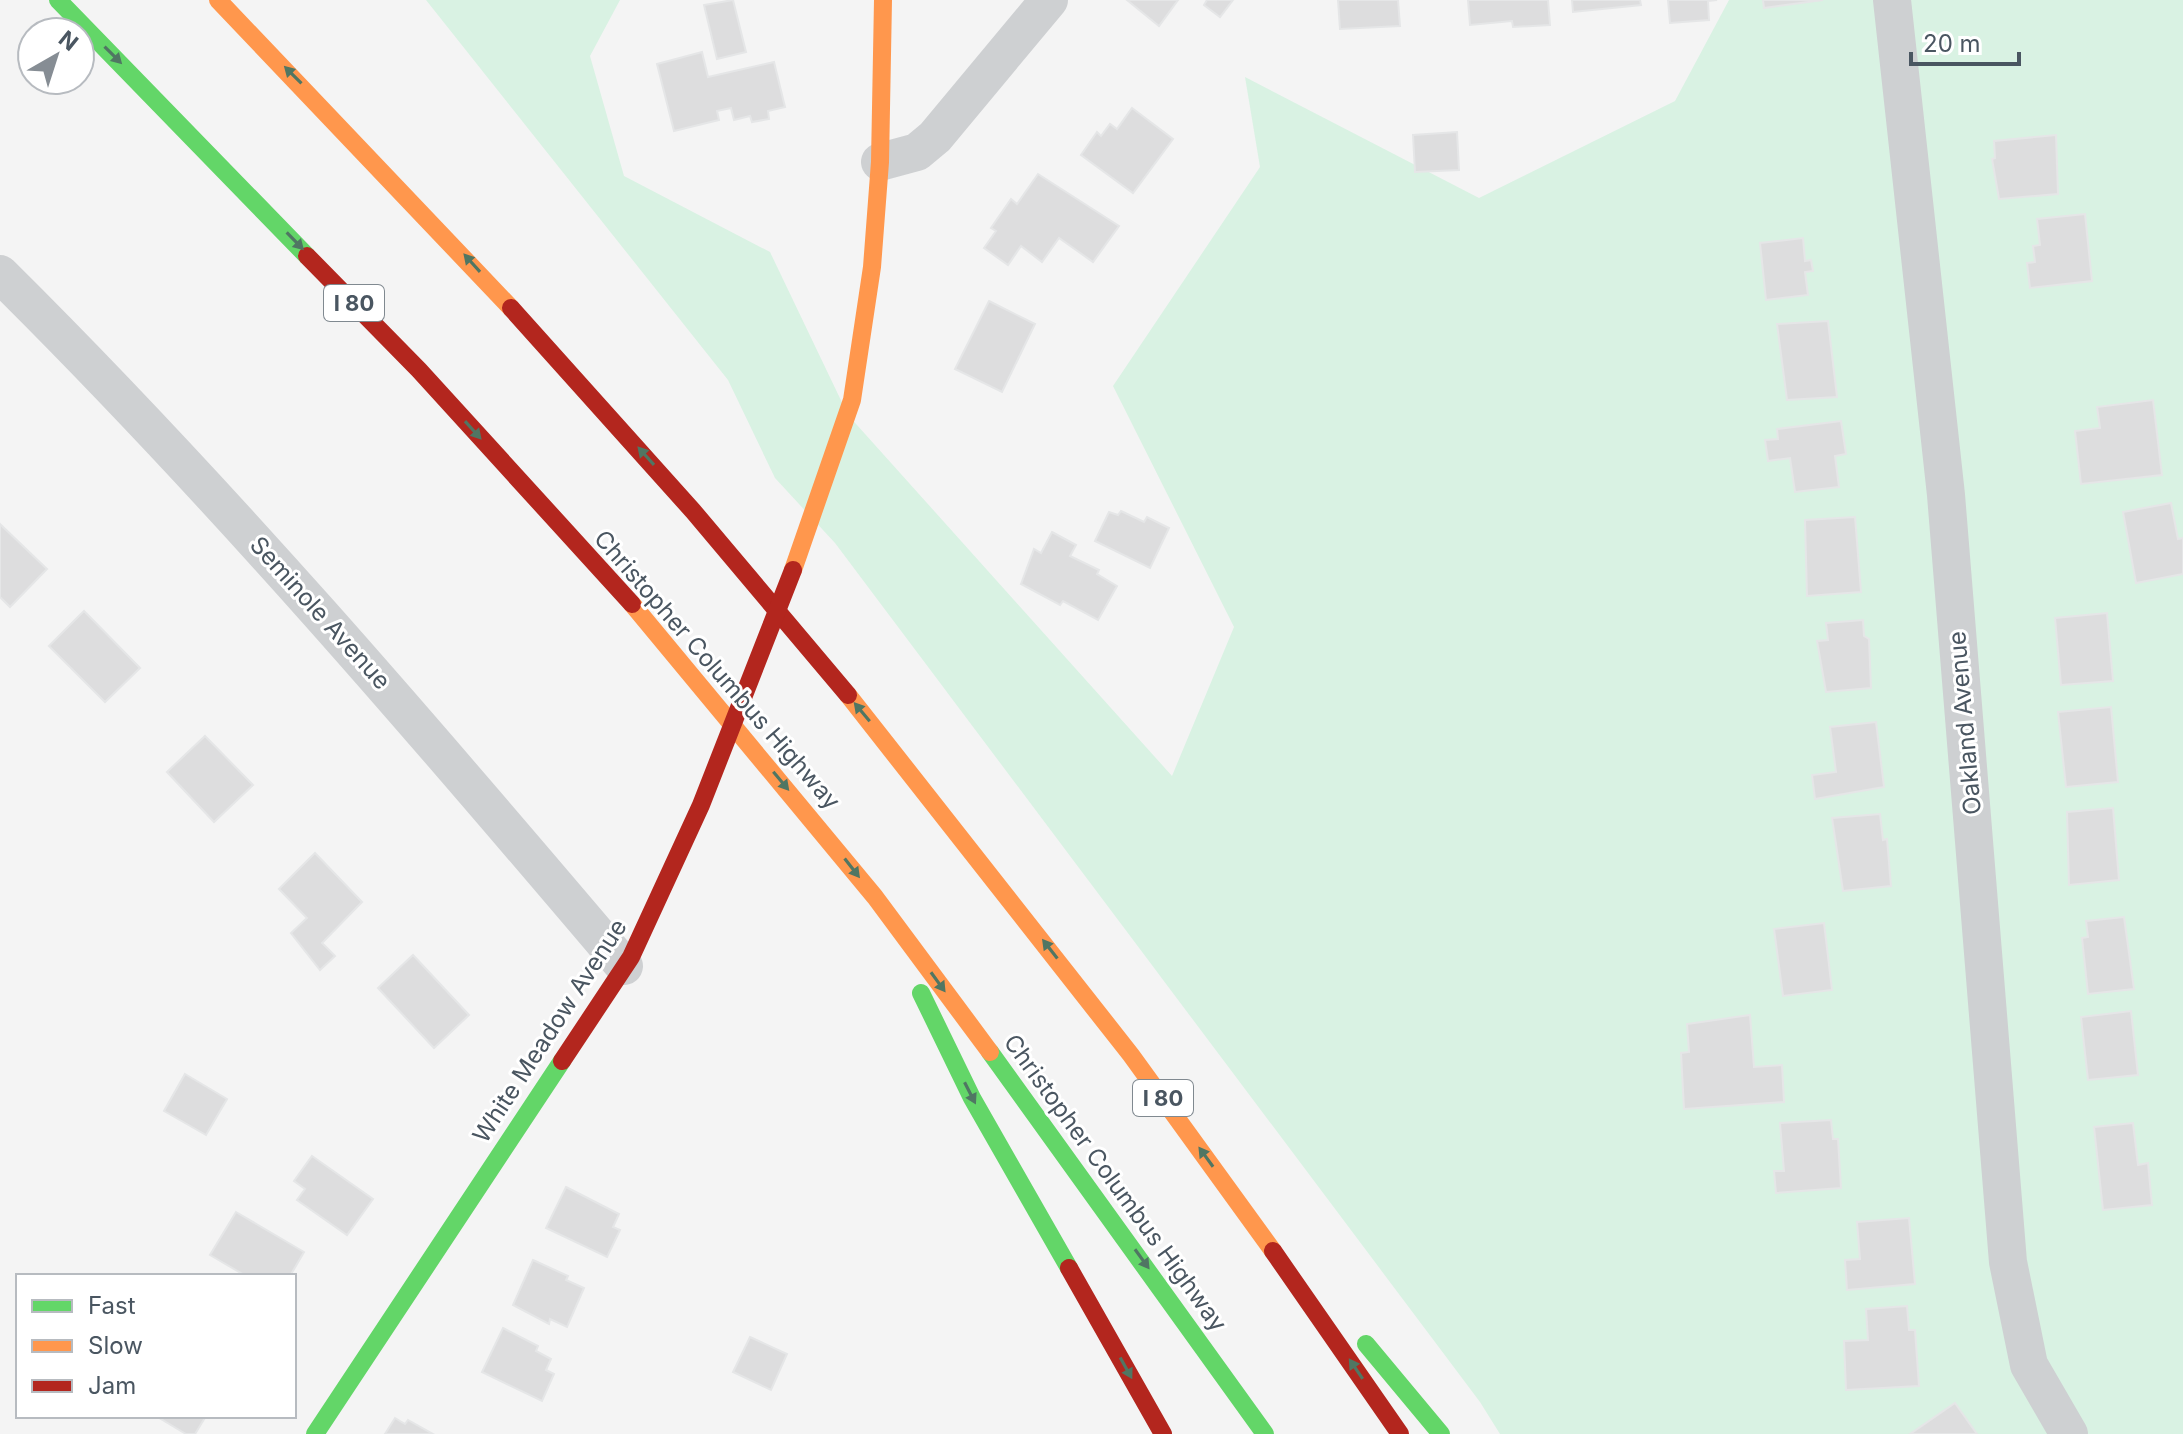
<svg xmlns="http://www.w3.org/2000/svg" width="2183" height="1434" viewBox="0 0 2183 1434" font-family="Inter,sans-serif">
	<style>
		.green { fill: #d9f2e3 }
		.building { fill: #ddddde; stroke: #e5e6e7; stroke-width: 2 }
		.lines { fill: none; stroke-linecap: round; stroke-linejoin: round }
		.street { stroke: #ced0d2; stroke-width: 38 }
		.fast { stroke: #63d668; stroke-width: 18 }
		.slow { stroke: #ff974d; stroke-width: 18 }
		.jam { stroke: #b3261e; stroke-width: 18 }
		.oneway { fill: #507663 }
		.labels { text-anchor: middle; stroke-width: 6; stroke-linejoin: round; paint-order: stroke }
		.shield { fill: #fff; stroke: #808990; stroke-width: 2 }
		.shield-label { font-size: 22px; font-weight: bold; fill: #4a5661 }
		.street-label { font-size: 24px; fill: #4a5661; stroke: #fff }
	</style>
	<rect width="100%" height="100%" fill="#f4f4f4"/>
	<!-- green -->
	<path class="green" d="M 426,0 L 620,0 L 590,56 L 624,176 L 770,252 L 848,415 L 1172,776 L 1234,627 L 1113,386 L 1260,167 L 1245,77 L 1479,198 L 1675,101 L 1729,0 L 2183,0 L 2183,1434 L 1500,1434 L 1480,1402 L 835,543 L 775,478 L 728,380 Z"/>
	<!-- building -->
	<g class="building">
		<path d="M 733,0 L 746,52 L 717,59 L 704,5 Z"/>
		<path d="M 1127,0 L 1178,0 L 1159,26 Z"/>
		<path d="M 1207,0 L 1233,0 L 1220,17 L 1204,5 Z"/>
		<path d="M 1338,0 L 1398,0 L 1400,26 L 1340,29 Z"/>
		<path d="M 1468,0 L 1548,0 L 1550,25 L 1513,27 L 1512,21 L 1470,25 Z"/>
		<path d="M 1572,0 L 1640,0 L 1641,5 L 1573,12 Z"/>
		<path d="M 1668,0 L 1717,0 L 1708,1 L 1709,20 L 1670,23 Z"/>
		<path d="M 1763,0 L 1823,0 L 1764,8 Z"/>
		<path d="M 702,52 L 708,77 L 774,62 L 785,107 L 768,111 L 769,119 L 752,122 L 750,116 L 734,120 L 731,108 L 717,111 L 719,120 L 674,131 L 657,64 Z"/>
		<path d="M 1132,108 L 1173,139 L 1133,193 L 1081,155 L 1097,132 L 1101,136 L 1110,124 L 1117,129 Z"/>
		<path d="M 1457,132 L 1459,170 L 1415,172 L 1413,135 Z"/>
		<path d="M 2056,135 L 2058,194 L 1999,199 L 1992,159 L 1995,158 L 1994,141 Z"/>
		<path d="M 1038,174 L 1119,226 L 1093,262 L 1059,238 L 1042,262 L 1021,246 L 1008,265 L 984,248 L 996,231 L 991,228 L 1011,199 L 1017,204 Z"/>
		<path d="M 2085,214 L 2092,281 L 2030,288 L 2027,263 L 2035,262 L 2033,246 L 2040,245 L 2037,219 Z"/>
		<path d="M 1803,238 L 1805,261 L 1811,260 L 1813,271 L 1805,272 L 1808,295 L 1766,300 L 1760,243 Z"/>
		<path d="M 989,301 L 1035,324 L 1002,392 L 955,369 Z"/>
		<path d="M 1828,321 L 1837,397 L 1787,400 L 1777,324 Z"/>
		<path d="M 2153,400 L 2162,475 L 2081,484 L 2075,431 L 2100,428 L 2097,407 Z"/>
		<path d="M 1841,421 L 1846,454 L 1835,456 L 1839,487 L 1795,492 L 1790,458 L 1768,461 L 1765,440 L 1778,439 L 1777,429 Z"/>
		<path d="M 2171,503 L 2178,539 L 2183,538 L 2183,574 L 2136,583 L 2123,512 Z"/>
		<path d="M 1121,511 L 1144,522 L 1147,517 L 1169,528 L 1150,568 L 1095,541 L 1109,512 L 1118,515 Z"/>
		<path d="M 1855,517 L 1861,592 L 1807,596 L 1805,520 Z"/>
		<path d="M 0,524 L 47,569 L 10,607 L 0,597 Z"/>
		<path d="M 1052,532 L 1076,545 L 1070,556 L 1099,570 L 1097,574 L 1117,586 L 1098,620 L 1063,601 L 1060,605 L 1021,584 L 1034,549 L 1041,553 Z"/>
		<path d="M 84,611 L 140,668 L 105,702 L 49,646 Z"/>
		<path d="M 2107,613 L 2113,681 L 2061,685 L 2055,618 Z"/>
		<path d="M 1863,620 L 1864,636 L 1869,639 L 1871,688 L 1826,692 L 1817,641 L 1828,640 L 1826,623 Z"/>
		<path d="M 2111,707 L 2118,782 L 2066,787 L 2058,712 Z"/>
		<path d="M 1876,722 L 1884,787 L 1815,799 L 1812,775 L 1836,772 L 1830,727 Z"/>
		<path d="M 205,736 L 253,785 L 214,822 L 167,772 Z"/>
		<path d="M 2113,808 L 2119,880 L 2069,885 L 2067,812 Z"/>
		<path d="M 1880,814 L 1883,840 L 1887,839 L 1891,886 L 1843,891 L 1832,818 Z"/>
		<path d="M 315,853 L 362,902 L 322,943 L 335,956 L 320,970 L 291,933 L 307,918 L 279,889 Z"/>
		<path d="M 2124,917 L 2134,989 L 2088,994 L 2082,938 L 2088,937 L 2086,921 Z"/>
		<path d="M 1824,923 L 1832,990 L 1783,996 L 1774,929 Z"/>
		<path d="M 413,955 L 469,1015 L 434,1048 L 378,988 Z"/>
		<path d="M 2131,1011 L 2138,1075 L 2088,1080 L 2081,1017 Z"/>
		<path d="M 1750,1015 L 1754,1067 L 1782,1065 L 1784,1102 L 1684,1109 L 1681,1053 L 1689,1052 L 1687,1024 Z"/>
		<path d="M 185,1074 L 227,1099 L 206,1135 L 164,1111 Z"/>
		<path d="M 1831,1120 L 1833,1139 L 1838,1139 L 1841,1188 L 1776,1193 L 1774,1171 L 1784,1171 L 1780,1123 Z"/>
		<path d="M 2133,1123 L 2138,1165 L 2148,1163 L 2152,1205 L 2103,1210 L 2094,1127 Z"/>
		<path d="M 312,1156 L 373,1199 L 347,1235 L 297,1200 L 305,1189 L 294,1181 Z"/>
		<path d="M 566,1187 L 619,1214 L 613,1227 L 620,1230 L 607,1257 L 546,1228 Z"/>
		<path d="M 236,1212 L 304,1252 L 290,1276 L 246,1276 L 210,1255 Z"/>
		<path d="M 1909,1218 L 1915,1284 L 1847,1290 L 1845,1260 L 1860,1259 L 1857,1222 Z"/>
		<path d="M 533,1260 L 568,1276 L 566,1280 L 584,1288 L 567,1327 L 550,1319 L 549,1324 L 513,1305 Z"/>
		<path d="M 1907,1306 L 1909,1330 L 1915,1330 L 1919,1386 L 1846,1390 L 1844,1341 L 1868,1340 L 1866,1309 Z"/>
		<path d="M 503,1328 L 538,1346 L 536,1351 L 551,1359 L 546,1370 L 554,1374 L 542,1401 L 482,1372 Z"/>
		<path d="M 750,1337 L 787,1354 L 771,1390 L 733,1372 Z"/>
		<path d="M 1955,1403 L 1977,1434 L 1910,1434 Z"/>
		<path d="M 156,1416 L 206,1416 L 195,1434 L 186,1434 Z"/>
		<path d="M 395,1418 L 405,1424 L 408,1420 L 433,1434 L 385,1434 Z"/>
	</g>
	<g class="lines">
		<!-- street -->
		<g class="street">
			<path d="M 1892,0 L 1946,495 L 2008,1262 L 2029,1365 L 2069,1434"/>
			<path d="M 880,162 L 917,152 L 935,137 L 1049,0"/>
			<path d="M 0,274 C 221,493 423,729 624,966"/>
		</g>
		<!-- fast -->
		<g class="fast">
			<path d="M 58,0 L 307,256"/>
			<path d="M 921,993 L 972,1098 L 1069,1268"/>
			<path d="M 990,1052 L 1265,1434"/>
			<path d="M 1366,1344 L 1441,1434"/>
			<path d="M 315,1434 L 562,1061"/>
		</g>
		<!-- slow -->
		<g class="slow">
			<path d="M 218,0 L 511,308"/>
			<path d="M 793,570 L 852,400 L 872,267 L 880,162 L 883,0"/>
			<path d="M 632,604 L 875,897 L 990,1052"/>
			<path d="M 848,695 L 1131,1055 L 1273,1251"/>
		</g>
		<!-- jam -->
		<g class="jam">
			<path d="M 307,256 L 419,370 L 632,604"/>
			<path d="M 511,308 L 693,511 L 848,695"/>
			<path d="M 562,1061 L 631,957 L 701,805 L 793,570"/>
			<path d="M 1273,1251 L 1400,1434"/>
			<path d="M 1069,1268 L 1163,1434"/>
		</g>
	</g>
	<!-- one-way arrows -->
	<defs><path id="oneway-solid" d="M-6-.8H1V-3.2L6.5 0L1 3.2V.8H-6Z" transform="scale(2)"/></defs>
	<g class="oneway">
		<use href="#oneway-solid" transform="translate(113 55) rotate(45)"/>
		<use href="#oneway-solid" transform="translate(293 75) rotate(-135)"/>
		<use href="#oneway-solid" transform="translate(295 241) rotate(46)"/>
		<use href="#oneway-solid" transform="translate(472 263) rotate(-132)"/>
		<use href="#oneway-solid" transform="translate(473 430) rotate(48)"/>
		<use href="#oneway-solid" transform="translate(646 456) rotate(-132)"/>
		<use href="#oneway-solid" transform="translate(862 712) rotate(-130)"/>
		<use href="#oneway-solid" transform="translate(781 781) rotate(50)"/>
		<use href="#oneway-solid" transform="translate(852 868) rotate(52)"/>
		<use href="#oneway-solid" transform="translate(1050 949) rotate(-128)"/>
		<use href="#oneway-solid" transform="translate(938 982) rotate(54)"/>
		<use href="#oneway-solid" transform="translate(970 1093) rotate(63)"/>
		<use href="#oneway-solid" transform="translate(1206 1157) rotate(-126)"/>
		<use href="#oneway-solid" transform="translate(1142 1259) rotate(54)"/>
		<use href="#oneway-solid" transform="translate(1126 1368) rotate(61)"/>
		<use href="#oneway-solid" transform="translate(1356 1369) rotate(-124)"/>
	</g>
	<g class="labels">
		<!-- shield labels -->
		<g class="shield">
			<rect x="324" y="285" width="60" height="36" rx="6"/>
			<rect x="1133" y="1080" width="60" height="36" rx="6"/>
		</g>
		<g class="shield-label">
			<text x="354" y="311">I 80</text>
			<text x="1163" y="1106">I 80</text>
		</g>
		<!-- street labels -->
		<g class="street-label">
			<text transform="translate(320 613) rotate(48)" y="8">Seminole Avenue</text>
			<text transform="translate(717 670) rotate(49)" y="8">Christopher Columbus Highway</text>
			<text transform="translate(1965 723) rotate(-95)" y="8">Oakland Avenue</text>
			<text transform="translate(550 1031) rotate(-57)" y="8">White Meadow Avenue</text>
			<text transform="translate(1115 1183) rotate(54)" y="8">Christopher Columbus Highway</text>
		</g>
	</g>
	<!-- legend -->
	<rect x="16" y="1274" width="280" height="144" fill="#ffffff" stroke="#b7bbc0" stroke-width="2"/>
	<rect x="32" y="1300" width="40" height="12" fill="#63d668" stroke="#b7bbc0" stroke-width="2"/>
	<text x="88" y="1314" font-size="24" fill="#4a5661">Fast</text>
	<rect x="32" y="1340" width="40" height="12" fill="#ff974d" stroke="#b7bbc0" stroke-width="2"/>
	<text x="88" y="1354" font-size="24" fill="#4a5661">Slow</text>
	<rect x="32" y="1380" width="40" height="12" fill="#b3261e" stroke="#b7bbc0" stroke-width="2"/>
	<text x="88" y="1394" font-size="24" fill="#4a5661">Jam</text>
	<!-- north arrow -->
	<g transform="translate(56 56) rotate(39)"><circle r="38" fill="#ffffff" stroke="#b7bbc0" stroke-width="2"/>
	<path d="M0-6L14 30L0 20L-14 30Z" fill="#868d94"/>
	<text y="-12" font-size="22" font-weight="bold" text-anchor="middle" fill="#4a5661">N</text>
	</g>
	<!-- scale -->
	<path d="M1911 52v12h108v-12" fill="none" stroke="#4a5661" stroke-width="4"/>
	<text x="1923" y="52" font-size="24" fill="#4a5661" stroke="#ffffff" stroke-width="6" paint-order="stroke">20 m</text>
</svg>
